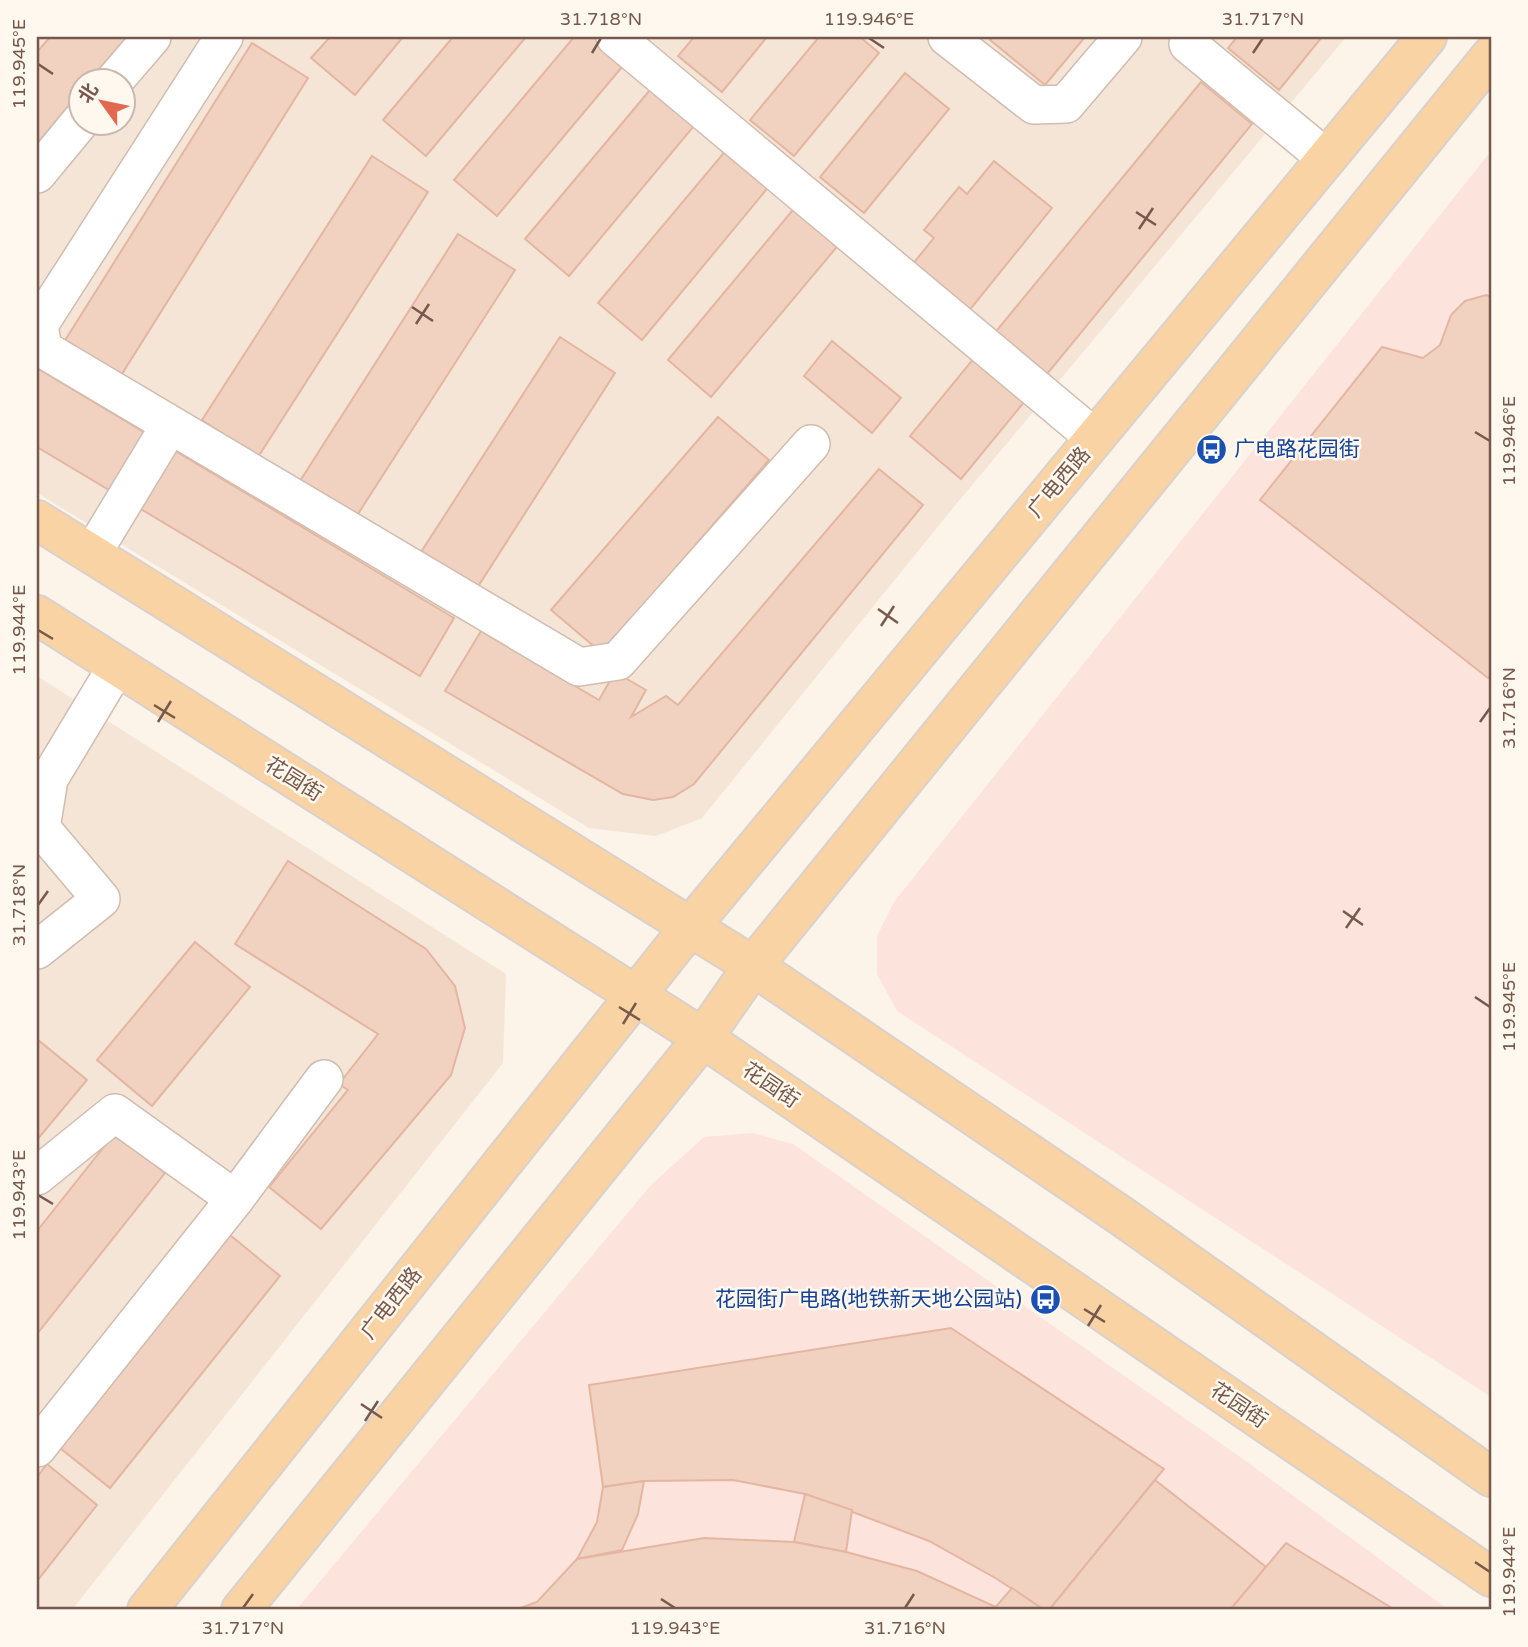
<svg xmlns="http://www.w3.org/2000/svg" width="1528" height="1647" viewBox="0 0 1528 1647" font-family="'Varela Round','Noto Sans SC',sans-serif">
	<style>
		.residential { fill: #f4e5d7; fill-rule: evenodd }
		.commercial { fill: #fce4dd }
		.building { fill: #f1d1c0; stroke: #e4b6a1; stroke-width: 2 }
		.lines { fill: none; stroke-linecap: round; stroke-linejoin: round }
		.minor-casing { stroke: #d0bdb0; stroke-width: 40 }
		.major-casing { stroke: #d9d1cd; stroke-width: 42 }
		.minor { stroke: #fff; stroke-width: 37 }
		.major { stroke: #f9d3a3; stroke-width: 38 }
		.ticks { fill: none; stroke: #76594c; stroke-width: 2.5 }
		.labels { text-anchor: middle; stroke-width: 5; stroke-linejoin: round; paint-order: stroke }
		.transit-label { font-size: 21px; fill: #164399; stroke: #fff8ef; text-anchor: start }
		.street-label { font-size: 21px; fill: #76594c; stroke: #fff8ef }
		.neatline { fill: none; stroke: #76594c; stroke-width: 2.5 }
		.ticks-label { font-size: 18px; text-anchor: middle; fill: #76594c }
	</style>
	<rect width="100%" height="100%" fill="#fcf3e9"/>
	<!-- residential -->
	<g class="residential">
		<path d="M 37,37 L 1346,37 L 948,514 L 702,818 L 656,836 L 589,828 L 37,493 ZM 80,80 L 122,80 L 122,122 L 80,122 Z"/>
		<path d="M 37,676 L 506,974 L 503,1063 L 72,1610 L 37,1610 Z"/>
	</g>
	<!-- commercial -->
	<g class="commercial">
		<path d="M 1491,151 L 1491,1397 L 897,1011 L 877,974 L 877,936 L 894,902 Z"/>
		<path d="M 752,1133 L 793,1144 L 1243,1459 L 1449,1610 L 296,1610 L 651,1185 L 704,1137 Z"/>
	</g>
	<!-- building -->
	<g class="building">
		<path d="M 50,37 L 127,37 L 90,80 L 80,80 L 80,92 L 37,144 L 37,52 Z"/>
		<path d="M 330,37 L 403,37 L 355,95 L 311,58 Z"/>
		<path d="M 453,37 L 526,37 L 426,156 L 383,120 Z"/>
		<path d="M 574,37 L 599,37 L 627,61 L 497,216 L 454,180 Z"/>
		<path d="M 694,37 L 767,37 L 722,92 L 678,56 Z"/>
		<path d="M 819,37 L 860,37 L 879,53 L 794,156 L 750,120 Z"/>
		<path d="M 993,37 L 1085,37 L 1045,85 L 990,40 Z"/>
		<path d="M 1237,37 L 1322,37 L 1279,90 L 1228,48 Z"/>
		<path d="M 252,43 L 308,78 L 120,377 L 64,342 Z"/>
		<path d="M 905,73 L 949,109 L 864,213 L 820,177 Z"/>
		<path d="M 1201,82 L 1252,124 L 961,479 L 910,436 Z"/>
		<path d="M 655,84 L 699,120 L 569,276 L 525,239 Z"/>
		<path d="M 728,148 L 771,184 L 642,340 L 598,303 Z"/>
		<path d="M 372,156 L 428,192 L 258,457 L 202,420 Z"/>
		<path d="M 994,161 L 1052,208 L 968,312 L 911,266 L 934,238 L 924,230 L 959,187 L 967,194 Z"/>
		<path d="M 797,205 L 841,242 L 711,397 L 668,360 Z"/>
		<path d="M 458,234 L 515,270 L 356,517 L 300,481 Z"/>
		<path d="M 1486,295 L 1491,297 L 1491,675 L 1488,678 L 1260,500 L 1382,347 L 1423,358 L 1440,345 L 1451,315 L 1465,301 Z"/>
		<path d="M 560,337 L 615,373 L 477,588 L 421,552 Z"/>
		<path d="M 832,341 L 901,398 L 872,433 L 804,376 Z"/>
		<path d="M 37,368 L 454,618 L 420,676 L 37,447 Z"/>
		<path d="M 718,417 L 769,460 L 602,653 L 551,610 Z"/>
		<path d="M 879,469 L 923,505 L 694,784 L 673,797 L 653,800 L 623,794 L 445,691 L 481,631 L 599,700 L 615,672 L 646,690 L 631,717 L 666,696 L 678,705 Z"/>
		<path d="M 288,861 L 426,949 L 455,986 L 465,1028 L 451,1075 L 321,1229 L 269,1187 L 348,1090 L 339,1084 L 378,1034 L 235,944 Z"/>
		<path d="M 195,942 L 250,987 L 152,1106 L 97,1060 Z"/>
		<path d="M 37,1039 L 87,1080 L 37,1140 Z"/>
		<path d="M 115,1133 L 165,1173 L 37,1334 L 37,1231 Z"/>
		<path d="M 230,1235 L 280,1276 L 110,1488 L 60,1448 Z"/>
		<path d="M 951,1328 L 1164,1469 L 1049,1610 L 1044,1610 L 997,1579 L 929,1541 L 805,1494 L 733,1480 L 644,1481 L 603,1487 L 589,1385 Z"/>
		<path d="M 47,1464 L 97,1505 L 37,1581 L 37,1477 Z"/>
		<path d="M 1155,1480 L 1266,1567 L 1230,1610 L 1049,1610 Z"/>
		<path d="M 644,1481 L 638,1514 L 622,1550 L 577,1559 L 597,1522 L 603,1487 Z"/>
		<path d="M 805,1494 L 852,1510 L 846,1552 L 794,1542 Z"/>
		<path d="M 704,1538 L 794,1542 L 846,1552 L 917,1571 L 996,1607 L 993,1610 L 515,1610 L 537,1602 L 577,1559 Z"/>
		<path d="M 1286,1543 L 1395,1610 L 1230,1610 Z"/>
		<path d="M 1012,1588 L 1044,1610 L 993,1610 Z"/>
	</g>
	<g class="lines">
		<defs>
			<g id="minor">
				<path d="M 224,37 L 39,325 L 43,349 L 579,667 L 618,661 L 811,444"/>
				<path d="M 615,37 L 1095,438"/>
				<path d="M 947,37 L 1034,105 L 1066,104 L 1123,37"/>
				<path d="M 1188,44 L 1326,158"/>
				<path d="M 115,80 L 152,37"/>
				<path d="M 37,174 L 80,122"/>
				<path d="M 92,554 L 170,425"/>
				<path d="M 37,832 L 41,828 L 49,779 L 117,666"/>
				<path d="M 37,950 L 101,899 L 41,828"/>
				<path d="M 37,1176 L 115,1113 L 235,1199"/>
				<path d="M 37,1448 L 235,1199 L 324,1079"/>
			</g>
			<g id="major">
				<path d="M 37,520 L 753,966 L 1120,1215 L 1491,1477"/>
				<path d="M 37,615 L 703,1038 L 1491,1577"/>
				<path d="M 147,1610 L 690,927 L 1427,37"/>
				<path d="M 241,1610 L 703,1038 L 753,966 L 1491,56"/>
			</g>
		</defs>
		<!-- minor casing -->
		<use href="#minor" class="minor-casing"/>
		<!-- major casing -->
		<use href="#major" class="major-casing"/>
		<!-- minor -->
		<use href="#minor" class="minor"/>
		<!-- major -->
		<use href="#major" class="major"/>
	</g>
	<!-- ticks -->
	<path class="ticks" d="M 869,38 L 884,48M 592,53 L 601,38M 1253,53 L 1263,38M 38,64 L 53,74M 1136,212 L 1156,225M 1139,229 L 1153,208M 412,307 L 433,321M 416,324 L 429,304M 1475,432 L 1490,441M 878,609 L 898,623M 881,626 L 894,606M 38,630 L 53,639M 154,705 L 175,718M 158,722 L 171,701M 1480,722 L 1490,708M 38,905 L 48,891M 1343,911 L 1363,925M 1346,928 L 1360,908M 1475,997 L 1490,1007M 619,1007 L 640,1020M 623,1024 L 636,1003M 38,1195 L 53,1204M 1084,1309 L 1105,1322M 1088,1326 L 1101,1305M 361,1404 L 382,1418M 365,1421 L 378,1401M 1475,1562 L 1490,1572M 661,1599 L 675,1608M 243,1608 L 253,1594M 905,1608 L 914,1594"/>
	<!-- icons -->
	<defs>
		<symbol id="bus-disc" viewBox="-11 -11 22 22"><circle r="9.5" fill="#1a4fb4" stroke="#fff8ef"/><path d="M-5-6H5V4H4V6H2V4H-2V6H-4V4H-5ZM-3.5-4V0h7V-4ZM-3.5 1.2v1.5H-2V1.2ZM2 1.2v1.5H3.5V1.2Z" fill="#fff"/></symbol>
	</defs>
	<g fill-rule="evenodd">
		<use href="#bus-disc" x="1194" y="432" width="35" height="35"/>
		<use href="#bus-disc" x="1028" y="1282" width="35" height="35"/>
	</g>
	<g class="labels">
		<!-- transit labels -->
		<g class="transit-label">
			<text x="1234" y="456">广电路花园街</text>
			<text x="1022" y="1306" text-anchor="end">花园街广电路(地铁新天地公园站)</text>
		</g>
		<!-- street labels -->
		<g class="street-label">
			<text transform="translate(1059 482) rotate(-50)" y="7">广电西路</text>
			<text transform="translate(294 779) rotate(32)" y="7">花园街</text>
			<text transform="translate(771 1085) rotate(34)" y="7">花园街</text>
			<text transform="translate(391 1303) rotate(-52)" y="7">广电西路</text>
			<text transform="translate(1239 1405) rotate(34)" y="7">花园街</text>
		</g>
	</g>
	<!-- border -->
	<rect width="1528" height="1647" fill="none" stroke="#fff8ef" stroke-width="77"/>
	<!-- north arrow -->
	<g transform="translate(102 102) rotate(303)"><circle r="33" fill="#fff8ef" stroke="#c8b8ae" stroke-width="2"/>
	<path d="M0-5L12 26L0 18L-12 26Z" fill="#e36850"/>
	<text y="-10" font-size="19" font-weight="bold" text-anchor="middle" fill="#76594c">北</text>
	</g>
	<rect x="38" y="38" width="1452" height="1570" class="neatline"/>
	<g class="ticks-label">
		<text x="601" y="25">31.718°N</text>
		<text x="869" y="25">119.946°E</text>
		<text x="1263" y="25">31.717°N</text>
		<text transform="translate(19 64) rotate(-90)" y="6">119.945°E</text>
		<text transform="translate(1509 441) rotate(-90)" y="6">119.946°E</text>
		<text transform="translate(19 630) rotate(-90)" y="6">119.944°E</text>
		<text transform="translate(1509 708) rotate(-90)" y="6">31.716°N</text>
		<text transform="translate(19 905) rotate(-90)" y="6">31.718°N</text>
		<text transform="translate(1509 1007) rotate(-90)" y="6">119.945°E</text>
		<text transform="translate(19 1195) rotate(-90)" y="6">119.943°E</text>
		<text transform="translate(1509 1572) rotate(-90)" y="6">119.944°E</text>
		<text x="243" y="1634">31.717°N</text>
		<text x="675" y="1634">119.943°E</text>
		<text x="905" y="1634">31.716°N</text>
	</g>
</svg>
